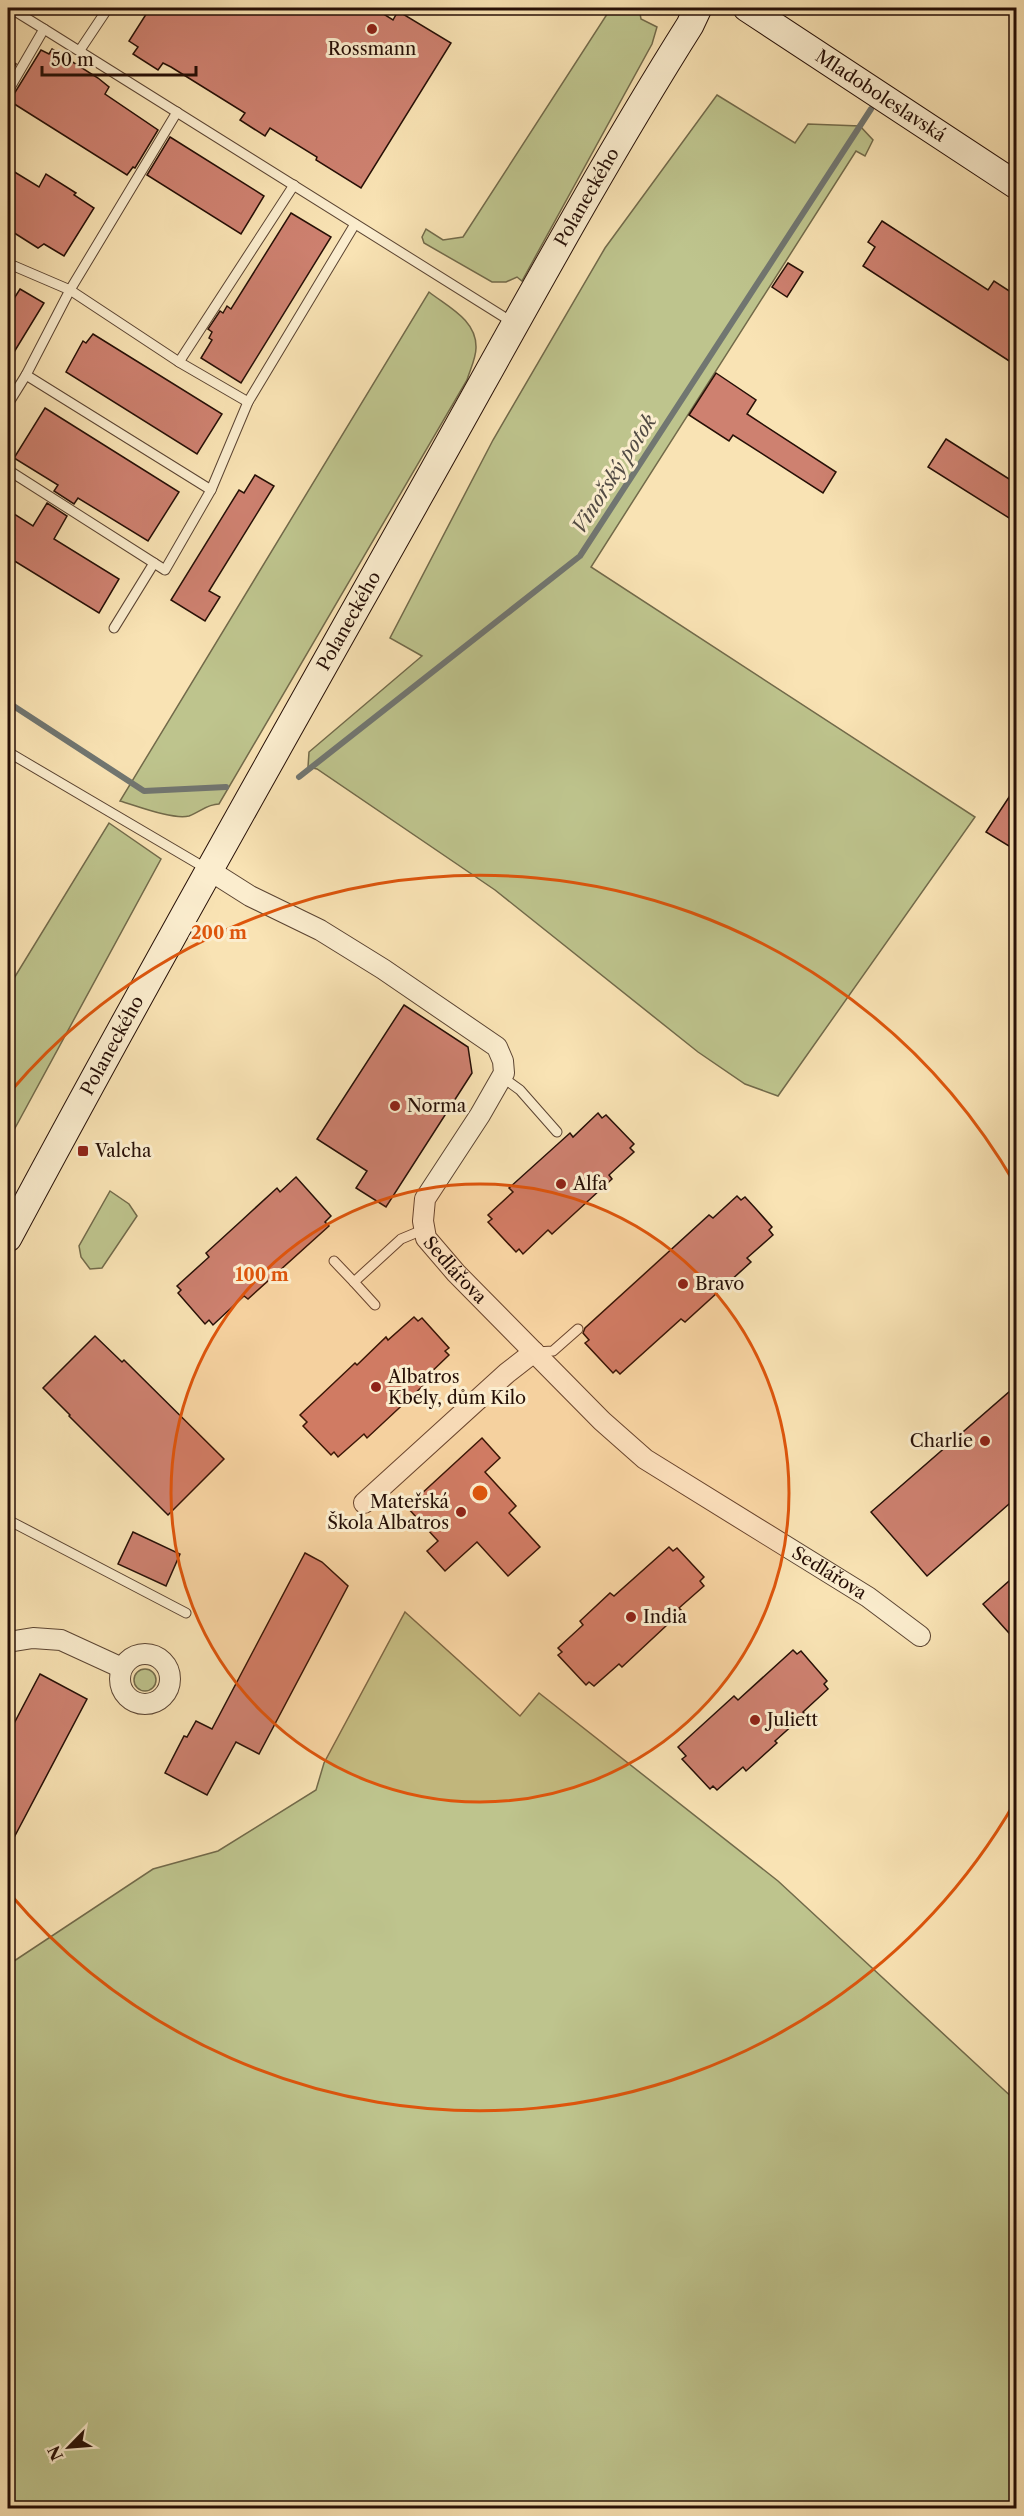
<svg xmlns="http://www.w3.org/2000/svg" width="1024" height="2516" viewBox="0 0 1024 2516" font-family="'Libre Caslon Text',serif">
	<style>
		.green { fill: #bec48d; stroke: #726a4a; stroke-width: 1.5 }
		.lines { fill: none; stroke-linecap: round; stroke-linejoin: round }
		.stream { stroke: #717671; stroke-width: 6 }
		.building { fill: #ce8170; stroke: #260f06; stroke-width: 1.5 }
		.lane-casing { stroke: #5b4432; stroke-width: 11 }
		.street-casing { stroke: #5b4432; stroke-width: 22 }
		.secondary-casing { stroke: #260f06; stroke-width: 29 }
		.lane { stroke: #fbedce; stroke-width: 9 }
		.street { stroke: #fbedce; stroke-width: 20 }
		.secondary { stroke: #fbedce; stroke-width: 27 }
		.ring { fill: none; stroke: #de550c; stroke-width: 3 }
		.poi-dot { fill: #8f2418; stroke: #fbedce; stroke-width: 2 }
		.labels { text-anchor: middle; stroke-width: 6; stroke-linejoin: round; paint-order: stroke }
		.poi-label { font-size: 18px; fill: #260f06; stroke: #fbedce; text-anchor: start }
		.street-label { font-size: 18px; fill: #260f06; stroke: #fbedce }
		.water-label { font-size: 20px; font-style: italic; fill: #524b44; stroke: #fbedce }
		.centre { fill: #de550c; stroke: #fbedce; stroke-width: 3 }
		.ring-label { font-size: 18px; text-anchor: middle; font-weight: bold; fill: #de550c; stroke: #fbedce; stroke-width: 6; stroke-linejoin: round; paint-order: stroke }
	</style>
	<rect width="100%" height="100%" fill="#f9e3b4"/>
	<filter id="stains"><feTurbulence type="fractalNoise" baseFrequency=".00333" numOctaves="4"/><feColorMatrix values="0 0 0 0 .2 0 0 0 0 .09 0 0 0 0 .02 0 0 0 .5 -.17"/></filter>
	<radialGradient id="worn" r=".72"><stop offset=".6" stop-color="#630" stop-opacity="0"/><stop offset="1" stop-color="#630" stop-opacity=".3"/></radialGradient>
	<!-- green -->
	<g class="green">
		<path d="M 611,8 L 639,8 L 641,19 L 657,27 L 652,44 L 522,281 L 517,277 L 506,282 L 492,282 L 424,243 L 422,237 L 426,229 L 443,240 L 463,237 Z"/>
		<path d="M 717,95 L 795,143 L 808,124 L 860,126 L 873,140 L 865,156 L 856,151 L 591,567 L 975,817 L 778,1096 L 745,1084 L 698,1052 L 495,890 L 317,769 L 308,767 L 309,752 L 422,656 L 390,638 L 493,440 L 605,248 Z"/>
		<path d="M 429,292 C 448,307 477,320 476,348 C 476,358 470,370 467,380 L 219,804 C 207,804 200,812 189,816 C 173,820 137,806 120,801 Z"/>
		<path d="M 109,823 L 161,859 L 8,1141 L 8,988 Z"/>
		<path d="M 110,1191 L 129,1204 L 137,1216 L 102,1268 L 90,1269 L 81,1257 L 79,1246 Z"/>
		<path d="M 405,1612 L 520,1716 L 539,1693 L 778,1881 L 1016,2101 L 1016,2508 L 8,2508 L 8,1965 L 153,1869 L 218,1851 L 316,1790 L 324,1763 Z"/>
		<circle cx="145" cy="1680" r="11"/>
	</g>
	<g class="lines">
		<!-- stream -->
		<g class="stream">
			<path d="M 12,705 L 144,791 L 226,787"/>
			<path d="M 299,777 L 580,556 L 871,109"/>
		</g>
	</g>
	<!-- building -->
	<g class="building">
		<path d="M 150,8 L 374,8 L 393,20 L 398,11 L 451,43 L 361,188 L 316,160 L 317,157 L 270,128 L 265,136 L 240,120 L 245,113 L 171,67 L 163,63 L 158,70 L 133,54 L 138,47 L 129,41 Z"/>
		<path d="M 52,49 L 98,78 L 109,87 L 105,94 L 158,130 L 135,168 L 133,167 L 127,175 L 8,100 L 14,94 L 41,50 L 49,54 Z"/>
		<path d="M 8,58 L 16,64 L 8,78 Z"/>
		<path d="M 170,137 L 264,196 L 241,234 L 147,175 Z"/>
		<path d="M 8,168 L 39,187 L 46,174 L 76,193 L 74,195 L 94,208 L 64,256 L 44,244 L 38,248 L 8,229 Z"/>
		<path d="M 291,213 L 331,237 L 241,383 L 201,358 L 212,340 L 209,338 L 212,332 L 208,329 L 220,311 L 223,313 L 227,306 L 231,309 Z"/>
		<path d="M 882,221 L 988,290 L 994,281 L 1017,296 L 1017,366 L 863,266 L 875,247 L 868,242 Z"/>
		<path d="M 788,263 L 803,272 L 787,297 L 772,287 Z"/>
		<path d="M 20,289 L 44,303 L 8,362 L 8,308 Z"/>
		<path d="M 93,334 L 222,414 L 197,454 L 66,372 L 83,341 L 86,343 Z"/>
		<path d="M 716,373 L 756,400 L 747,414 L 836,472 L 823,493 L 733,435 L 729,441 L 689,415 Z"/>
		<path d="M 45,408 L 179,492 L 148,541 L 78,498 L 74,504 L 54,491 L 58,485 L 14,458 Z"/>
		<path d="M 946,439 L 1017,484 L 1017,523 L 928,467 Z"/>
		<path d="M 255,475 L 274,486 L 209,591 L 220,597 L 205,621 L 171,600 L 239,490 L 244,493 Z"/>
		<path d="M 47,503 L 67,516 L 54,539 L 119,579 L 99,613 L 8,557 L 8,510 L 33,526 Z"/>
		<path d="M 1017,785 L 1017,851 L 986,832 Z"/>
		<path d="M 404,1005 L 468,1047 L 472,1073 L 386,1207 L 356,1188 L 367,1171 L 317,1139 Z"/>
		<path d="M 598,1113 L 602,1118 L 606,1115 L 634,1144 L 630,1148 L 634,1152 L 609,1175 L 612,1179 L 552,1234 L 548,1230 L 523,1254 L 519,1249 L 516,1252 L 488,1222 L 492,1219 L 488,1215 L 513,1192 L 509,1188 L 570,1133 L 573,1137 Z"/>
		<path d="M 296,1177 L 331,1216 L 325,1222 L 329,1226 L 248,1299 L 244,1296 L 213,1325 L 209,1320 L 205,1324 L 178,1293 L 181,1290 L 177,1286 L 209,1257 L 206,1253 L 240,1222 L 277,1188 L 280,1192 Z"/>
		<path d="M 737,1196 L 741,1200 L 745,1197 L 756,1209 L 772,1227 L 769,1230 L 773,1235 L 747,1258 L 751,1262 L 685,1322 L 681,1319 L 620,1374 L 616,1370 L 613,1373 L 585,1343 L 589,1340 L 583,1333 L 585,1328 L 709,1215 L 713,1218 Z"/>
		<path d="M 414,1317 L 418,1321 L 422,1318 L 449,1348 L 445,1351 L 449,1355 L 424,1379 L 427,1382 L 367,1438 L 364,1434 L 338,1457 L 334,1452 L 331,1455 L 303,1426 L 307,1422 L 300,1415 L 355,1363 L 357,1365 L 386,1337 L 388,1340 Z"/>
		<path d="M 95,1336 L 122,1362 L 124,1360 L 224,1459 L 168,1515 L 69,1416 L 70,1415 L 43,1388 Z"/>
		<path d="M 1017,1385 L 1017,1497 L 927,1576 L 871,1512 Z"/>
		<path d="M 482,1438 L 500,1458 L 485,1472 L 516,1506 L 509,1513 L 540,1547 L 508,1576 L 477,1542 L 445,1571 L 427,1551 L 438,1541 L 407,1507 Z"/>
		<path d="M 133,1532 L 180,1554 L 166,1586 L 118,1564 Z"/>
		<path d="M 669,1547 L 673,1551 L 677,1548 L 704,1577 L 700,1581 L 704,1586 L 679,1608 L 682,1611 L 622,1667 L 619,1664 L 594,1686 L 589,1682 L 586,1685 L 558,1655 L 562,1652 L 558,1648 L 583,1625 L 580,1621 L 610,1593 L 614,1596 Z"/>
		<path d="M 305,1553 L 322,1562 L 348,1586 L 259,1754 L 236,1742 L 207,1795 L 165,1773 L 184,1736 L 187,1737 L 196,1721 L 212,1729 Z"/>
		<path d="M 1017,1574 L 1017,1642 L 983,1604 Z"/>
		<path d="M 793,1650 L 797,1654 L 801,1651 L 827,1681 L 824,1684 L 828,1689 L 803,1712 L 805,1714 L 775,1741 L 777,1743 L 746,1771 L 743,1767 L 717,1790 L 713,1786 L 710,1789 L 682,1759 L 686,1756 L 678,1747 L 734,1696 L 738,1700 Z"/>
		<path d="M 40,1674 L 87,1699 L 8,1849 L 8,1735 Z"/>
	</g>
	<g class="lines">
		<defs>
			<g id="lane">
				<path d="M 44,29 L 512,322"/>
				<path d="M 80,50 L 108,8"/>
				<path d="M 8,91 L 44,29 L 10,8"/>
				<path d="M 177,112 L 70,290 L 179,362 L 248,402"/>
				<path d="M 8,266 L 14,266 L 70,290 L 26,375"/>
				<path d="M 179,362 L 294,185"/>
				<path d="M 8,404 L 26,375 L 211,490 L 165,570 L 8,470"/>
				<path d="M 211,490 L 248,402 L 355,224"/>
				<path d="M 114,628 L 154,563"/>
				<path d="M 8,752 L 207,869"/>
				<path d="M 502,1077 L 520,1090 L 557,1132"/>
				<path d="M 334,1261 L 354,1282"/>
				<path d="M 375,1305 L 354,1282 L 401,1239 L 425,1229"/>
				<path d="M 536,1352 L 553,1351 L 578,1329"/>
				<path d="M 8,1520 L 186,1613"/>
			</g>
			<g id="street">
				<path id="s1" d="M 209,870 L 250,896 L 320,930 L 383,969 L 497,1047 L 503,1061 L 504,1073 L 480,1115 L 425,1199 L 423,1221 L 426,1238 L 456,1273 L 602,1421 L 645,1459 L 868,1597 L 920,1636"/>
				<path d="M 364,1503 L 507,1373 L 534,1352"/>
				<path d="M 8,1642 L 33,1638 L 61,1640 L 122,1668"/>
				<circle cx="145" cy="1679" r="25"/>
			</g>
			<g id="secondary">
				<path id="s2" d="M 747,8 L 1016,185"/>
				<path id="s3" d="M 8,1238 C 141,989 280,744 418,498 C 507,340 593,179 690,25 L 698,8"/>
			</g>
		</defs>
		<!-- lane casing -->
		<use href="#lane" class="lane-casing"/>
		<!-- street casing -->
		<use href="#street" class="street-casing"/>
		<!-- secondary casing -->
		<use href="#secondary" class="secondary-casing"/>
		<!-- lane -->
		<use href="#lane" class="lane"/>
		<!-- street -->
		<use href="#street" class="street"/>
		<!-- secondary -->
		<use href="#secondary" class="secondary"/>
	</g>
	<!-- distance rings -->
	<circle cx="480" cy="1493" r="309" fill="#de550c" fill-opacity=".12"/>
	<g class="ring">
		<circle cx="480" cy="1493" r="309"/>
		<path d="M1015 1802A618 618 0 0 1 10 1894M10 1092A618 618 0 0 1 1015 1184"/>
	</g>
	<!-- markers -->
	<g class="poi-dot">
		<circle cx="372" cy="29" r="6"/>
		<circle cx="395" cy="1106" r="6"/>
		<rect x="77" y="1145" width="12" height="12" rx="3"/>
		<circle cx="561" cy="1184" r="6"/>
		<circle cx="683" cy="1284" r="6"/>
		<circle cx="376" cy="1387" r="6"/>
		<circle cx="985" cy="1441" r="6"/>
		<circle cx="461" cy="1512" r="6"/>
		<circle cx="631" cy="1617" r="6"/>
		<circle cx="755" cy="1720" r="6"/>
	</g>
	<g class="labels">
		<!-- poi labels -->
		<g class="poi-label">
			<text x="372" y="55" text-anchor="middle">Rossmann</text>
			<text x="407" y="1112">Norma</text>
			<text x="95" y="1157">Valcha</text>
			<text x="573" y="1190">Alfa</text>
			<text x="695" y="1290">Bravo</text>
			<text x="388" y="1383">Albatros<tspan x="388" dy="21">Kbely, dům Kilo</tspan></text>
			<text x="973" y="1447" text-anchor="end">Charlie</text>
			<text x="449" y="1508" text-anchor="end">Mateřská<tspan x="449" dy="21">Škola Albatros</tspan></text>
			<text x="643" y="1623">India</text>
			<text x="767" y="1726">Juliett</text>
		</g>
		<!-- street labels -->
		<g class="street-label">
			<text dy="6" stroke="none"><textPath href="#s2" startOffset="160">Mladoboleslavská</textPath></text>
			<text dy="6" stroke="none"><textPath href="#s3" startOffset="1191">Polaneckého</textPath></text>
			<text dy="6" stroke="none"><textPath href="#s3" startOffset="705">Polaneckého</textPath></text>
			<text dy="6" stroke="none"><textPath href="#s3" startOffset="219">Polaneckého</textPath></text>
			<text dy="6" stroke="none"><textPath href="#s1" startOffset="597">Sedlářova</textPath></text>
			<text dy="6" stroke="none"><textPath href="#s1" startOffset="1082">Sedlářova</textPath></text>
		</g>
		<!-- water labels -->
		<g class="water-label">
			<text transform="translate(614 474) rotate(-57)" y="7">Vinořský potok</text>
		</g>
	</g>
	<circle cx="480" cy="1493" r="9" class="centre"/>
	<g class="ring-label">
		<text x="219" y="939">200 m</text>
		<text x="262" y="1281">100 m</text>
	</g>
	<!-- margin -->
	<rect width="1024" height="2516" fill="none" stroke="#f9e3b4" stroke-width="30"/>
	<rect x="9" y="9" width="1006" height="2498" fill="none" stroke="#260f06" stroke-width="3"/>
	<rect x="15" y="15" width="994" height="2486" fill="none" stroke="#260f06" stroke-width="1.5"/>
	<!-- north arrow -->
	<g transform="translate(69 2447) rotate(245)" stroke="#fbedce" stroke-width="4.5" paint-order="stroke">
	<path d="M0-4.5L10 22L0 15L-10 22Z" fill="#260f06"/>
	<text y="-9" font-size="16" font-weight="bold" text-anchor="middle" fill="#260f06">N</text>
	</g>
	<!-- scale -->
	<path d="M42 66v9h154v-9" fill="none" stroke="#260f06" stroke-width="3"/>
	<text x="51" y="66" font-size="18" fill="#260f06" stroke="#fbedce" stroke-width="4.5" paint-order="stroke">50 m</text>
	<rect width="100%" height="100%" filter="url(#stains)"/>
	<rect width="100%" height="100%" fill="url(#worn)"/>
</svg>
